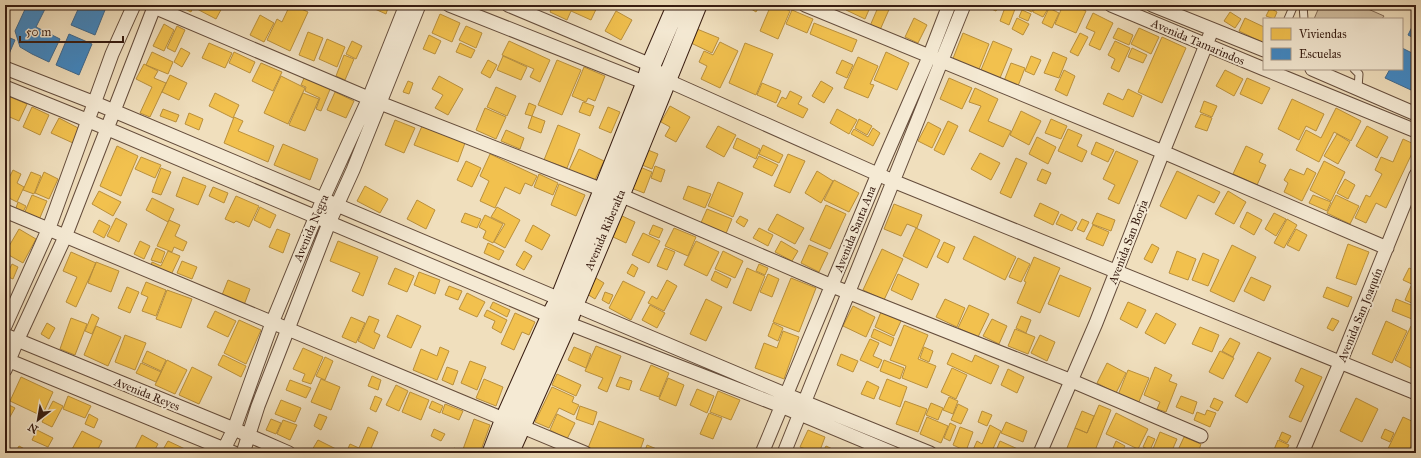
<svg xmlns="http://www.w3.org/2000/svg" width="1421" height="458" viewBox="0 0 1421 458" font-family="'IM FELL Great Primer',serif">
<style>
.green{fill:#d1bea0;stroke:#846d58}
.homes{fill:#f2c14e;stroke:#ba903c}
.schools{fill:#3f88c5;stroke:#3d688f}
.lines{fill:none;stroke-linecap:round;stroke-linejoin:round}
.lane-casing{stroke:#654d3c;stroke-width:9}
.street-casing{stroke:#654d3c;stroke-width:15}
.secondary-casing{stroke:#371c11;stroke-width:21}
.lane{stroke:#f5ead4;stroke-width:7}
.street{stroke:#f5ead4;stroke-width:13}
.secondary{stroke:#f5ead4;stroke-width:19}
.labels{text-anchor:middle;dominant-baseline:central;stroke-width:4;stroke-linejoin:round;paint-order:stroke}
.street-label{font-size:12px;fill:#371c11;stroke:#f5ead4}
</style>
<rect width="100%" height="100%" fill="#f0dfbd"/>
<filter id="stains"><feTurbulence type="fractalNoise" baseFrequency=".005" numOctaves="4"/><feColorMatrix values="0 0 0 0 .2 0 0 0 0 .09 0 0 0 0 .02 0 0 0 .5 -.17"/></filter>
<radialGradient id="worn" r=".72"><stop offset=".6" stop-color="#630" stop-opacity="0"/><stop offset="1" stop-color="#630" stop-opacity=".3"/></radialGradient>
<path class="green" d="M1320 5H1359L1384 16 1382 19H1314Z"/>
<path class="homes" d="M177 5H194L191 12Z
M199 5H221L223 6 216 19 197 9Z
M290 5H293L308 12 290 51 267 40 277 19 282 22Z
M366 5H389L386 14Z
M553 5H598L591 20 571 11 567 20 550 12Z
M745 5H760L756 12Z
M771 5H776L790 11 778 39 760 31Z
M849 5H871L865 19 846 10Z
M879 5H891L880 30 870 26Z
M983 5H999L996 11Z
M1006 5 1015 9 1009 25 1000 21Z
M1015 5H1035L1032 12Z
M1037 5H1052L1051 8 1049 7 1043 17 1033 12Z
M1063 5H1073L1086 11 1076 33 1055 24Z
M1049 8 1059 13 1052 28 1042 23Z
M1270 8 1277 12 1274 19 1266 16Z
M792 10 813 19 807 33 786 24Z
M1022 10 1031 14 1028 21 1019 17Z
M616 11 632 20 621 40 605 31Z
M1230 12 1241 19 1235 28 1224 21Z
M1093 13 1113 23 1100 50 1089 45 1095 32 1086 28Z
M440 14 460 23 452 42 432 33Z
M260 15 274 23 264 42 250 35Z
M914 18 927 25 918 43 905 37Z
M1017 18 1029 24 1023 35 1012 29Z
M1245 18 1264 27V43L1239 31Z
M814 23 857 40 852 52 810 34Z
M164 24 174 30 164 51 153 46Z
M177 26 185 30 175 52 167 48Z
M466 26 482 33 476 48 459 40Z
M1118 28 1133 35 1129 45 1113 38Z
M1139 28 1159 37 1151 54 1131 44Z
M697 29 719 38 712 53 691 43Z
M308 32 323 38 314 61 299 55Z
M963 33 989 44 978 72 952 61Z
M1080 33 1088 37 1078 56 1070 52Z
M429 35 441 41 435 54 423 49Z
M1162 37 1186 48 1162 103 1138 92Z
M327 39 345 47 337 67 319 59Z
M352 41 362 46 356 59 346 54Z
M509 41 550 60 540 82 530 77 534 69 502 55Z
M993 41 1012 49 1000 78 981 70Z
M1115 41 1130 48 1119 72 1111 68 1115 59 1108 55Z
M720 42 738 51 720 88 701 79 707 66 699 62 704 51 713 55Z
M209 43 232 53 225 68 202 58Z
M460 43 475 50 471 58 456 52Z
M745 43 773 54 756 95 729 83Z
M181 48 190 53 182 67 174 62Z
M1132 48 1147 55 1143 63 1128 57Z
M152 52 173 62 168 74 146 65Z
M234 52 255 62 250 73 229 63Z
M886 52 909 63 897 90 874 80Z
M1053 52 1067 58 1059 78 1044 73Z
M344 55 354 59 345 80 336 76Z
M503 56 527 67 521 80 497 70Z
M1031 56 1041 60 1034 75 1025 71Z
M858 57 878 66 870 84 874 85 868 98 844 88Z
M488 60 497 65 490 78 481 73Z
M557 60 581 70 562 115 538 105Z
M842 60 853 65 847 78 836 73Z
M261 63 282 72 273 91 252 81Z
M1011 63 1025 68 1018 86 1004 81Z
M144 64 158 71 154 78 166 83 150 117 140 113 152 87 136 79Z
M584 67 605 76 595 101 588 98 586 102 572 96Z
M1064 70 1075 76 1067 96 1055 90Z
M1225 70 1243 79 1234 96 1216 86Z
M170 75 187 83 179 100 162 92Z
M281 76 305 88 288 124 264 113Z
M305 76 331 87 321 111 316 109 320 98 305 91 306 87 301 85Z
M439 76 463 89 448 115 435 108 443 95 432 89Z
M949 78 972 88 962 109 940 99Z
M1247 78 1270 88 1262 104 1240 94Z
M408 81 413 83 409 94 403 92Z
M821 81 833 88 824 103 812 96Z
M762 83 781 91 776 103 757 95Z
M496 87 516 96 507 116 487 107Z
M975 88 998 99 988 121 1011 131 1003 147 969 131 981 106 969 102Z
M1128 89 1142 96 1133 117 1103 104 1108 93 1123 100Z
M790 91 802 97 798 104 808 109 803 118 777 106 782 97 786 99Z
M335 92 354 101 346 118 327 110Z
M215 93 239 105 233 118 209 106Z
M303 93 319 99 305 131 289 125Z
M8 96 27 104 19 121 5 115V104Z
M1292 99 1324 114 1316 131 1306 126 1299 140 1278 129Z
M1204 101 1217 106 1212 117 1200 112Z
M583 102 594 106 590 116 579 112Z
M529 103 536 106 532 116 525 114Z
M670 106 690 117 676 142 665 136 670 127 661 122Z
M32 107 49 115 40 135 23 127Z
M608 107 620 112 611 133 599 128Z
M485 108 506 117 496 139 476 130Z
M1336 108 1361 121 1351 141 1334 132 1319 162 1296 150 1306 130 1321 138Z
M163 109 179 115 176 122 160 116Z
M837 109 857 120 849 134 830 123Z
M1021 111 1041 121 1029 145 1010 135Z
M189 113 203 119 199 130 185 124Z
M1201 114 1212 118 1207 131 1195 127Z
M532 116 545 121 541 133 528 128Z
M234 117 243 121 238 131 274 146 268 162 224 143Z
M59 118 80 129 73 143 51 133Z
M859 119 872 126 867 135 855 128Z
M1051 119 1067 126 1061 139 1045 133Z
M395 120 415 128 404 153 385 145Z
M948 121 958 126 944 155 934 150Z
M928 122 941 129 932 148 918 141Z
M558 125 580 134 567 168 544 160Z
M422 126 465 143 458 162 414 145Z
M718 126 736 135 724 157 706 147Z
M1367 126 1388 137 1377 158 1356 146Z
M873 128 880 133 873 146 851 134 854 129 868 137Z
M1068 129 1082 135 1077 146 1087 151 1082 162 1058 151Z
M506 130 524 138 520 149 501 141Z
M1337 134 1350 142 1338 164 1324 156Z
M1037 137 1056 147 1048 164 1029 154Z
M737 138 760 149 756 159 733 148Z
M1403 139 1416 145 1386 208 1376 203 1366 223 1355 218 1366 195 1370 197 1382 174 1375 170 1381 157 1393 162Z
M1096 142 1114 150 1108 162 1091 154Z
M283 144 318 159 310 180 274 165Z
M763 145 783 155 779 163 759 154Z
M117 146 138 156 121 196 100 186Z
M1246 146 1263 154 1259 162 1266 165 1257 185 1233 174Z
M579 149 604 161 594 182 569 170Z
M648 150 658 154 652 169 642 165Z
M1116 151 1138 161 1119 204 1108 199 1115 185 1103 179Z
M980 153 1000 163 991 180 971 169Z
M490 154 537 176 532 186 525 183 520 194 505 187 495 208 480 201 489 181 480 176Z
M788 154 805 161 790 193 774 186Z
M759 156 778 165 772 176 753 167Z
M141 157 161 165 155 178 135 169Z
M1016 158 1027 163 1011 198 1000 193Z
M466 161 481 168 472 187 457 180Z
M1324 161 1345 172 1331 201 1310 190Z
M655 166 665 170 661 182 651 178Z
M640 167 652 172 644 193 631 188Z
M161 168 171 172 161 195 152 192Z
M1307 168 1316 173 1302 201 1284 192 1288 183 1284 180 1290 169 1304 175Z
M1042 169 1051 173 1046 184 1037 180Z
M13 170 21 174 17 183 24 187 17 202 5 196V186Z
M817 171 833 181 821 203 805 193Z
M1177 171 1220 192 1214 203 1198 195 1186 219 1160 206Z
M31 172 41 176 34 194 23 190Z
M44 172 58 179 49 199 35 193Z
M539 174 558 183 553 195 534 187Z
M183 177 206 186 198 205 176 196Z
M1345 179 1355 185 1348 199 1337 193Z
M834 180 859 193 849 212 824 200Z
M718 182 743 193 733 217 708 206Z
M559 184 585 195 576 216 551 205Z
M365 186 388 199 380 213 357 201Z
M688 186 711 194 705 208 683 199Z
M213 187 228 193 224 203 209 196Z
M99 191 121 202 113 216 92 204Z
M1228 191 1246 202 1234 224 1215 214Z
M32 195 47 201 39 220 24 214Z
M1313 195 1331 202 1327 211 1309 203Z
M1336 195 1359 206 1350 224 1327 213Z
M236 196 259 206 249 227 236 221 234 223 225 219Z
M152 198 174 209 168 222 146 210Z
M417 200 435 210 426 229 407 219Z
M18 202 26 206 22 214 15 211Z
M1040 203 1059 212 1053 225 1034 216Z
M894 204 922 215 917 228 907 224 901 236 884 229Z
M826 205 846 214 830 249 810 240Z
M260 207 276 215 270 228 254 220Z
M497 207 520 220 505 248 494 242 505 224 491 217Z
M707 209 732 219 725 236 700 225Z
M1247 212 1262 220 1254 235 1240 227Z
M465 213 481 219 477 228 461 222Z
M1097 213 1115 220 1111 231 1092 224Z
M1274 213 1286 219 1276 236 1265 229Z
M777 214 804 228 795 244 768 230Z
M1061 214 1077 222 1072 231 1056 224Z
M485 215 503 224 493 243 483 238 486 231 479 227Z
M620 215 635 222 626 243 611 236Z
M740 216 748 220 744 227 736 222Z
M116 218 127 224 119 242 107 236Z
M1082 219 1089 222 1084 232 1077 229Z
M1287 219 1297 225 1284 248 1274 243Z
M99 220 110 226 104 238 93 232Z
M169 220 180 225 175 236 187 242 183 251 174 247 172 252 157 246Z
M533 225 550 235 542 250 525 241Z
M653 225 663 229 659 238 649 234Z
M1093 225 1109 232 1103 246 1086 239Z
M674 228 696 237 688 256 665 246Z
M759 228 773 235 768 246 753 238Z
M916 228 940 240 927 268 903 256Z
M19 229 36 239 23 263 5 253Z
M277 229 290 234 283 253 269 247Z
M1296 229 1307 235 1299 251 1287 245Z
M643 233 660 241 649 263 632 255Z
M974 236 1016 257 1005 280 963 259Z
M140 241 150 246 144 259 134 254Z
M338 241 378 257 363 296 352 291 360 273 330 261Z
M696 241 719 252 707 276 684 265Z
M781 241 798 251 792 261 775 252Z
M944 242 955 247 948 263 937 257Z
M488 243 504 251 499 260 484 253Z
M1152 244 1159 248 1152 263 1144 259Z
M1348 244 1369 252 1356 285 1336 278Z
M809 245 828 253 819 272 801 263Z
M1232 245 1256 257 1234 302 1210 291Z
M156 248 165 252 161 263 151 260Z
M665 248 675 252 667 270 657 266Z
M882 249 903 259 884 300 863 290Z
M168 251 180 256 171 275 151 266 152 262 161 266Z
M524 251 532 256 524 270 516 265Z
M723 251 743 261 735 278 715 269Z
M1177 251 1196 259 1188 280 1169 273Z
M71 252 96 263 76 307 66 302 77 277 63 271Z
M1203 253 1219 260 1208 286 1192 280Z
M1034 257 1060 268 1040 313 1017 303 1026 282 1024 281Z
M1018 258 1030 264 1021 282 1009 277Z
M182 261 197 267 192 279 177 273Z
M96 262 119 271 111 292 88 283Z
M12 264 18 267 13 279 6 276Z
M632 264 638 268 634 277 627 273Z
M759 264 768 268 765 275 756 271Z
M395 268 414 276 407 292 388 284Z
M747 268 765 276 751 311 733 303Z
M1409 268 1416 271V286L1403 280Z
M715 271 731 279 727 288 711 280Z
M419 272 440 280 435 294 414 285Z
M768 274 779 279 772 297 760 292Z
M898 274 919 284 912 300 891 290Z
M1060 275 1091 288 1079 317 1048 304Z
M1251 277 1271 286 1264 301 1244 291Z
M596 278 604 283 595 299 587 294Z
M791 278 816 288 799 332 773 322Z
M228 280 250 289 244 305 222 295Z
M667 280 677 286 664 311 648 303 652 296 657 299Z
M623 281 645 292 631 320 609 308Z
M146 282 166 290 156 316 142 311 148 297 141 294Z
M449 286 462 291 458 300 445 295Z
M1411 286 1416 287V305L1405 300Z
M127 287 139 292 130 313 118 308Z
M1327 287 1352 297 1348 307 1323 297Z
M167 290 192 299 181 328 156 319Z
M605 292 613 295 609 304 602 300Z
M467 293 485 302 477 317 459 309Z
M706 299 722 307 706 341 690 334Z
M945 299 965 308 957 327 936 317Z
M1396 299 1416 307 1412 319 1392 311Z
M493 302 510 310 507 317 490 308Z
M1128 302 1146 310 1137 328 1120 319Z
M650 305 665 313 657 328 642 320Z
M969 305 989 314 978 337 958 328Z
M853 306 875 317 866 337 843 326Z
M487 310 507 320 501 333 492 328 495 321 484 316Z
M215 311 236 321 228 337 207 327Z
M881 312 901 321 894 336 875 327Z
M515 313 535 322 529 335 522 332 514 350 501 344Z
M1156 313 1176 324 1165 344 1145 333Z
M92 314 99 318 92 334 85 331Z
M397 315 421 326 411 348 387 337Z
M369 316 379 320 374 332 380 335 374 349 358 341Z
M1021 316 1031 320 1026 333 1016 328Z
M351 317 365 323 356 343 342 337Z
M71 318 87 324 75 355 60 349Z
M1332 318 1339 321 1333 331 1327 328Z
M992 319 1007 326 999 344 983 336Z
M239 320 261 330 246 364 224 353Z
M1386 321 1407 331 1392 363 1372 354Z
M47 323 55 328 49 339 41 334Z
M773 323 783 328 778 341 768 336Z
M904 325 928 335 918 359 936 366 927 388 902 378 906 366 890 360Z
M96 326 121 337 108 366 84 355Z
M1411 326 1416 328V335L1413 340 1416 342V357L1411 368 1395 360Z
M1200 327 1219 335 1212 352 1192 344Z
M874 329 894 338 891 346 871 337Z
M1015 329 1035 337 1028 354 1008 346Z
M783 331 799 337 784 379 755 368 764 343 777 348Z
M125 335 146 343 135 370 115 362Z
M1040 335 1055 342 1047 361 1031 353Z
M1230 338 1240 343 1233 357 1222 351Z
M870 339 879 343 873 356 882 360 878 368 860 360Z
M596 346 621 356 607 392 598 388 603 378 585 371Z
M440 347 449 351 437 380 413 370 421 349 437 356Z
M574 347 591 354 586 368 568 360Z
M924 347 933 351 929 362 920 358Z
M303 348 323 357 311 384 302 381 305 374 293 369Z
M147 351 166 360 161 371 142 362Z
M1220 351 1234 358 1223 379 1209 372Z
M1258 352 1271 358 1247 403 1235 396Z
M952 353 972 362 975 355 999 366 991 384 947 364Z
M841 354 858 361 853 372 837 365Z
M223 355 246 366 241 377 218 365Z
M325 357 333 361 325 380 316 376Z
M167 360 187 370 175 394 155 385Z
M884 360 904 368 900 379 880 371Z
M470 361 486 367 477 390 461 383Z
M141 363 161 372 156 382 136 373Z
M1107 363 1126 373 1116 393 1097 383Z
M651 365 669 373 659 397 640 390Z
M192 367 212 377 199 404 179 395Z
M447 367 458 371 453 385 442 380Z
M1155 367 1172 375 1169 381 1177 384 1166 412 1157 409 1160 402 1144 395Z
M952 368 967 375 956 399 941 392Z
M1301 368 1322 377 1301 422 1289 417 1304 386 1295 381Z
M1008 369 1024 377 1017 393 1001 385Z
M1128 370 1149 378 1138 404 1118 395Z
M557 374 581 385 576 396 552 385Z
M372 376 381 380 378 390 368 386Z
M21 377 53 392 42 416 10 401Z
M620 377 632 381 629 390 616 386Z
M668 378 684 385 676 406 659 399Z
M321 379 340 387 331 410 311 402Z
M484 379 503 387 496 406 476 398Z
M887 379 907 387 900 407 879 399Z
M290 380 311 388 306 398 286 390Z
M867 381 879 387 874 399 861 394Z
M396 385 408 391 399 411 386 405Z
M552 387 574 397 572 402 579 405 574 415 559 408 549 428 535 422Z
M697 389 714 396 707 413 690 405Z
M718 391 740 400 731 420 710 412Z
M410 392 429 400 421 420 402 412Z
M68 396 91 406 85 418 63 409Z
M375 396 382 399 376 412 370 409Z
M1181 396 1197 402 1193 414 1176 407Z
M949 397 958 401 953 414 943 410Z
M1214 398 1223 402 1218 411 1210 407Z
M1356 398 1378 409 1362 442 1340 431Z
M281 400 301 408 295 422 275 414Z
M53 401 63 406 52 427 42 422Z
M432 401 443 406 440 413 429 408Z
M905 401 927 409 918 432 896 424Z
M5 403 15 408 7 422 5 421Z
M931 403 943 408 938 420 926 415Z
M445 404 463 411 459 420 442 413Z
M958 404 968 409 961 424 951 420Z
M1099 405 1111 410 1094 453H1065L1075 428 1087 433Z
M580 406 597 412 593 425 576 419Z
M1207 410 1216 413 1210 427 1194 420 1197 412 1205 415Z
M982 411 992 415 987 426 978 422Z
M1082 411 1094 416 1087 433 1075 428Z
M709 413 722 418 713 439 700 434Z
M1116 413 1148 429 1138 449 1106 434Z
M89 414 98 419 94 428 85 424Z
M319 414 327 417 321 430 314 426Z
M557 414 575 423 567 439 550 430Z
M927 417 948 426 941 443 920 434Z
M1403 417 1416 423 1413 428 1416 429V435L1408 453H1386Z
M271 419 281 423 276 434 266 430Z
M474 419 490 425 480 453H452L454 448 462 452Z
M283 420 297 425 290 440 277 434Z
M599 421 644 439 639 453H600L588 448Z
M1006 422 1027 431 1023 442 1001 433Z
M950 423 956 426 950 441 944 438Z
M990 425 1001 431 991 453 972 452 977 441 982 444Z
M368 427 378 432 369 453H346L350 444 359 448Z
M960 427 973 432 966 451 953 445Z
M434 429 445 434 441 441 431 436Z
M1385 429 1394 433 1390 442 1381 438Z
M37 430 53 438 48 447 32 440Z
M808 430 825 437 819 453H816L800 447Z
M82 431 102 441 96 453H75L71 451Z
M1160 432 1177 439 1171 453H1162L1153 449Z
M1282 432 1291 436 1287 443 1279 439Z
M142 435 158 444 153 453H138L134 451Z
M1148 436 1155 439 1150 450 1143 447Z
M1184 437 1201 444 1198 453H1185L1178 450Z
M318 440 338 450 337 453H317L312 450Z
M1278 440 1289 445 1285 453H1276L1273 452Z
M168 441 185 449 183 453H161Z
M1000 441 1020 450 1019 453H995Z
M1116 441 1125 446 1121 453H1111Z
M647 445 664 452V453H644Z
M19 446 32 453H15Z
M826 446 841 453H822Z"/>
<path class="schools" d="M27 5H38L45 9 36 27 60 39 49 62 32 54 20 47 15 31Z
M80 5H107L95 35 71 25Z
M1416 19V39L1408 35Z
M69 34 92 44 79 75 56 65Z
M5 36 15 40 9 54 5 52Z
M1402 48 1416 55V78L1411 90 1385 78 1390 69H1402Z"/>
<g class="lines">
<g class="lane-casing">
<path id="lane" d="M1303 5 1304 19
M1288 19 1294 5
M1354 69 1359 74 1358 88"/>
</g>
<g class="street-casing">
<path id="street" d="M449 5 646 83 654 82
M508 5 651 65 666 80 893 181 1416 393
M805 5 1163 152 1387 248
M1111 5 1264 69
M1152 5 1264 50
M154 7 380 103 603 190 620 195 832 286 1072 381 1201 436
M5 68 95 103 804 402 930 453
M1264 69 1416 131
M1312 69 1416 114
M5 87 89 121 567 323 781 406 893 453
M5 211 585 453
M5 326 49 228 112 54 134 5
M5 335 234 429 289 453
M5 359 234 453
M5 370 17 341 65 237 155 5
M222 453 234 429 272 323 323 199 369 98 406 5
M243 453 258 406 288 329 329 223 353 170 419 5
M762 453 878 174 929 57 949 5
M784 453 964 5
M1040 453 1096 323 1163 152 1212 30
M1302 453 1340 363 1416 175"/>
</g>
<g class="secondary-casing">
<path id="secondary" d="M492 453 505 419 551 316 560 299 646 83 651 65 677 5
M509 453 567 323 574 304 620 195 697 5"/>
</g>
<use href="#lane" class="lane"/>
<use href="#street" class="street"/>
<use href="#secondary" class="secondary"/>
</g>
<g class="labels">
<g class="street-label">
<text transform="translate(1198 42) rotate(23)">Avenida Tamarindos</text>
<text transform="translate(311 228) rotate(-67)">Avenida Negra</text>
<text transform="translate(855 229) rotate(-68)">Avenida Santa Ana</text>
<text transform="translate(605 230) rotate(-67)">Avenida Riberalta</text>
<text transform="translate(1128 242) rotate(-69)">Avenida San Borja</text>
<text transform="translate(1360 315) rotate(-68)">Avenida San Joaquín</text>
<text transform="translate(147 394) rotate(22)">Avenida Reyes</text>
</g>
</g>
<rect width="1421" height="458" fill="none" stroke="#f0dfbd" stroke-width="20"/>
<rect x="6" y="6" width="1409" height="446" fill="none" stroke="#371c11" stroke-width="2"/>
<rect x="10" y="10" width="1401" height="438" fill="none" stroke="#371c11"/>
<rect x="1263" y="18" width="140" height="52" fill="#f5ead4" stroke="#a99886"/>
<rect x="1271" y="28" width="20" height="12" fill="#f2c14e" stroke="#a99886"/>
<text x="1299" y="38" font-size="12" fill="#371c11">Viviendas</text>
<rect x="1271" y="48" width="20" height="12" fill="#3f88c5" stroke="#a99886"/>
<text x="1299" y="58" font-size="12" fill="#371c11">Escuelas</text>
<g transform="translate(38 420) rotate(211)" stroke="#f5ead4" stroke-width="3" paint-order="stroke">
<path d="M0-3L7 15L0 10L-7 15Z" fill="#371c11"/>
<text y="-6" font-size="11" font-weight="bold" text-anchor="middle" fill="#371c11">N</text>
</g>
<path d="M20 36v6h103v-6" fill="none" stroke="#371c11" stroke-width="2"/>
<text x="26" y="36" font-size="12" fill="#371c11" stroke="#f5ead4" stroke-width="3" paint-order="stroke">50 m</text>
<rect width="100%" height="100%" filter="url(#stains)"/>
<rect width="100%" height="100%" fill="url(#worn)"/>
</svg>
